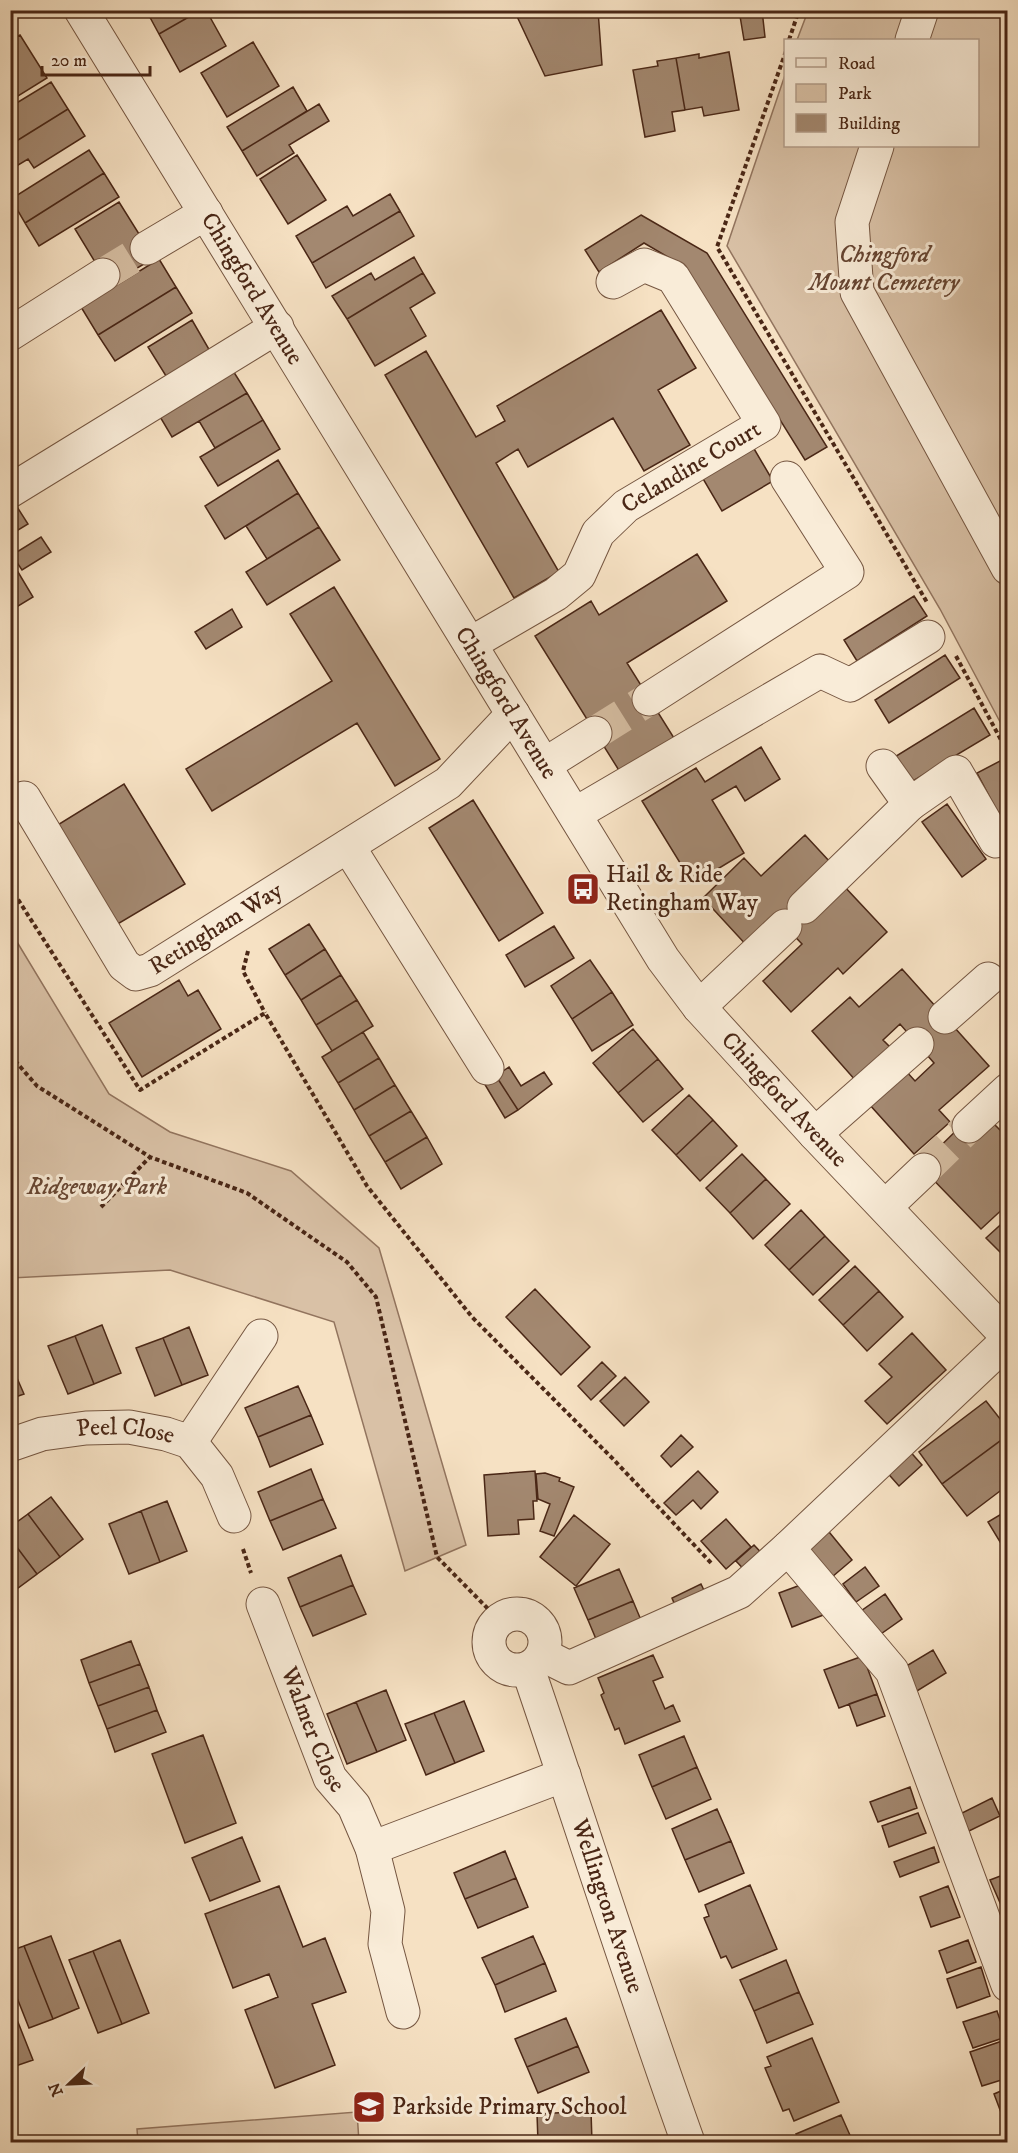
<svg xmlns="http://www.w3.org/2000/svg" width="1018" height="2153" viewBox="0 0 1018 2153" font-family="'IM FELL DW Pica',serif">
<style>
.green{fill:#d9c1a6;stroke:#92745e;stroke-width:1.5}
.building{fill:#a38870;stroke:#4a2716;stroke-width:1.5}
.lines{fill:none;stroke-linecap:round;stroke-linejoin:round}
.minor-tunnel{stroke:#d4bca0;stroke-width:33;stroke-dasharray:33 16;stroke-linecap:butt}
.minor-casing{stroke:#755641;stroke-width:35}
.path{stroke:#4a2716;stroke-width:4;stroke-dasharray:4.5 3;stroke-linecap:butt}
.minor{stroke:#f9ecd8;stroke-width:33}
.labels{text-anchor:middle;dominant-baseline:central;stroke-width:6;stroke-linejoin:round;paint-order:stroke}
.park-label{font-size:24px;font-style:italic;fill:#674633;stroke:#f9ecd8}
.street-label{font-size:24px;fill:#4a2716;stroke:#f9ecd8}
.poi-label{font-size:24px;fill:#4a2716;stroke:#f9ecd8;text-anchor:start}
</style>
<rect width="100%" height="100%" fill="#f6e1c3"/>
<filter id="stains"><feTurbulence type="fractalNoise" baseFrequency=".00333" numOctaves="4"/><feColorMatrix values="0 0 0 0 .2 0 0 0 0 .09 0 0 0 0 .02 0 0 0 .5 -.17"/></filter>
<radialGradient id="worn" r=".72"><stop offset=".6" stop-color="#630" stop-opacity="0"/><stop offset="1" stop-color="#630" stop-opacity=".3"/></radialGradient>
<path class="green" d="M808 11H1007V735L940 609 727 246 785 75 786 146H978V40H797Z
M11 932 109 1094 170 1132 291 1171 379 1248 466 1545 405 1571 334 1322 170 1270 11 1278Z
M357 2112 359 2142H138L137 2129Z"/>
<path class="building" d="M146 10H201L159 34Z
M201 10H206L226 46 180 72 159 34Z
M514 10H598L602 65 545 76Z
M739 10H762L765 37 744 40Z
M20 35 47 78 10 101V40Z
M253 42 279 86 227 117 201 73Z
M729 52 739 110 704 116 702 107 685 110 676 58 699 54V58Z
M676 58 685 110 672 112 675 131 645 137 633 70 658 66 657 61Z
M51 82 68 109 10 145V107Z
M293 87 307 111 242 151 227 127Z
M319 104 329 121 289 145 294 153 257 176 242 151Z
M68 109 85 136 34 168 28 159 10 170V145Z
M89 150 104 173 25 223 11 199Z
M297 155 326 200 288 224 260 179Z
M104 173 119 197 39 246 25 223Z
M390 194 400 211 312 263 296 236 347 206 353 216Z
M119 202 154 258 109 285 75 229Z
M400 211 414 236 326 288 312 263Z
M641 215 707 253 827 447 805 460 685 267 644 243 599 272 585 250Z
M414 257 423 273 347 319 332 296 371 273 375 280Z
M159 259 176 287 98 335 81 307Z
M423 273 435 293 410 308 426 336 375 366 347 319Z
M176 287 192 313 115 361 98 335Z
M661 310 696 368 658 390 690 445 644 471 613 418 528 467 518 449 496 463 559 572 514 598 385 375 426 351 476 437 505 421 497 406Z
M192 320 214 358 171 384 148 347Z
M230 366 247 393 172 437 156 410Z
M247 393 263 420 215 448 199 421Z
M263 420 280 449 218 486 200 457Z
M753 447 773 481 722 511 702 477Z
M278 460 298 493 225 539 205 506Z
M298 493 319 527 267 559 246 526Z
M12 499 28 524 10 535V500Z
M319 527 340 560 267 605 246 572Z
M41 537 51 552 22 570 12 555Z
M697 554 727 601 627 663 674 738 620 772 535 636 591 601 599 615Z
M18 572 33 597 10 611V576Z
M334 587 440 759 395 786 357 723 212 811 186 769 332 681 290 614Z
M914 596 927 616 857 661 844 640Z
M232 609 242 627 206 649 195 632Z
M945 655 960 678 889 723 875 700Z
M974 708 990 735 908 784 893 758Z
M761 747 780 779 745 801 736 786 712 800 744 853 693 884 642 801 696 768 705 782Z
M1002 760 1008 771V832L977 773Z
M124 784 185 884 116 925 56 826Z
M473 800 543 913 499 941 429 828Z
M947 804 986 859 962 877 922 822Z
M805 835 830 862 843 885 887 932 843 974 838 968 791 1012 763 981 802 944 779 920 749 948 703 898 744 858 761 876Z
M309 924 325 949 285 975 269 949Z
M554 926 574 958 525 987 506 955Z
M325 949 341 975 301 1000 285 975Z
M590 960 612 992 572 1019 551 986Z
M902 969 989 1066 939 1110 950 1122 914 1154 869 1104 906 1071 915 1081 934 1063 900 1024 883 1040 892 1049 856 1081 812 1031 850 997 859 1007Z
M341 975 357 1000 316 1025 301 1000Z
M179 980 188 996 198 990 221 1029 142 1077 109 1023Z
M612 992 633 1025 592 1051 572 1019Z
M357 1000 373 1026 332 1051 316 1025Z
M633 1029 658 1059 618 1093 593 1063Z
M363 1032 379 1058 338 1083 322 1057Z
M379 1058 395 1085 354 1110 338 1083Z
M658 1059 683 1089 643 1122 618 1093Z
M509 1067 521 1086 544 1072 552 1084 518 1110 496 1076Z
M496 1076 518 1110 505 1118 484 1083Z
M395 1085 411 1111 369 1136 354 1110Z
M689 1095 713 1120 676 1155 652 1130Z
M411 1111 427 1137 385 1162 369 1136Z
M713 1120 737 1146 700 1181 676 1155Z
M965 1122 994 1124 1008 1138V1204L981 1229 920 1166Z
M427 1137 442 1164 401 1189 385 1162Z
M742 1154 766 1179 730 1213 706 1188Z
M766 1179 790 1204 753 1239 730 1213Z
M801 1210 825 1236 789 1270 765 1245Z
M1008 1218V1260L986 1238Z
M825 1236 849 1261 813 1295 789 1270Z
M855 1266 879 1291 843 1325 819 1300Z
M535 1289 590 1347 561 1375 506 1317Z
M879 1291 903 1317 867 1351 843 1325Z
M102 1325 121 1373 94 1384 75 1336Z
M189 1327 208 1375 182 1385 163 1338Z
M912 1333 946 1370 887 1424 865 1401 892 1377 879 1364Z
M75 1336 94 1384 68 1394 48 1346Z
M163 1338 182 1385 155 1396 136 1348Z
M10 1362 24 1394 10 1399Z
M602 1362 616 1376 591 1400 578 1386Z
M625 1377 649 1402 624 1426 600 1401Z
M298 1386 311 1415 258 1437 245 1408Z
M986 1401 1008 1429V1435L942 1484 919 1452Z
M311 1415 323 1444 270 1467 258 1437Z
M681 1435 693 1447 671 1467 661 1456Z
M1008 1435V1485L967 1516 942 1484Z
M907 1448 922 1465 899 1486 884 1469Z
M311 1469 323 1499 270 1521 258 1492Z
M535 1471 537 1501H533L534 1519 518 1520 519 1534 488 1536 484 1475Z
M698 1471 718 1492 701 1509 693 1500 676 1515 664 1503Z
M545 1473 560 1478 559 1481 574 1487 554 1536 540 1531 550 1504 538 1499 536 1474Z
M51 1497 83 1539 60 1557 28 1514Z
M323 1499 336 1528 283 1550 270 1521Z
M167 1501 187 1551 160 1562 141 1511Z
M1008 1510V1555L988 1522Z
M141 1511 160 1562 129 1574 109 1524Z
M28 1514 60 1557 37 1574 10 1538V1527Z
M574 1515 610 1544 576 1586 540 1557Z
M726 1519 751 1547 726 1569 701 1541Z
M825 1527 852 1560 832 1577 805 1544Z
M10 1538 37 1574 14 1591 10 1587Z
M754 1545 769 1561 751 1577 736 1561Z
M341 1555 353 1585 300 1607 288 1578Z
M865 1567 879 1586 856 1602 843 1584Z
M619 1569 633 1601 588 1620 574 1588Z
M814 1580 826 1614 792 1627 779 1593Z
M701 1584 709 1601 679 1615 672 1598Z
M353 1585 366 1614 313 1636 300 1607Z
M885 1594 902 1619 878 1636 861 1611Z
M633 1601 646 1632 601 1651 588 1620Z
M131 1641 140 1664 89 1683 81 1660Z
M933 1650 946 1673 917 1691 903 1668Z
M653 1655 663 1677 653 1681 665 1709 673 1705 680 1721 625 1744 619 1728 615 1730 601 1695 604 1693 598 1678Z
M863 1656 877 1694 839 1708 824 1670Z
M140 1664 149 1687 98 1706 89 1683Z
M149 1687 157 1710 107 1729 98 1706Z
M386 1690 406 1740 377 1752 356 1702Z
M877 1694 885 1716 857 1726 849 1704Z
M464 1701 484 1751 455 1763 434 1713Z
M356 1702 377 1752 347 1764 327 1714Z
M157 1710 166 1732 115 1752 107 1729Z
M434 1713 455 1763 426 1775 405 1724Z
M203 1735 236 1823 185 1843 152 1754Z
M684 1736 697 1767 652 1787 639 1755Z
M697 1767 711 1799 666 1819 652 1787Z
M910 1787 917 1808 878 1822 870 1802Z
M992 1798 1000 1816 969 1831 960 1814Z
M717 1809 731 1841 685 1860 672 1829Z
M918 1813 926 1833 889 1847 882 1826Z
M242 1837 260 1881 210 1901 192 1858Z
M731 1841 744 1873 699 1892 685 1860Z
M934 1847 939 1862 900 1877 894 1862Z
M505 1851 516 1878 465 1899 454 1873Z
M1008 1873V1902L1001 1905 990 1880Z
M516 1878 528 1907 478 1928 465 1899Z
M750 1885 777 1949 732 1968 726 1956 721 1958 704 1918 709 1916 705 1905Z
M279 1886 303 1947 325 1938 346 1992 312 2004 335 2065 275 2088 245 2010 278 1997 269 1974 233 1988 205 1914Z
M948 1886 960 1917 931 1927 920 1897Z
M51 1936 79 2008 53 2019 24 1946Z
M533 1936 545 1963 495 1985 482 1958Z
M120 1940 149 2013 122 2024 93 1951Z
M968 1940 976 1962 947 1973 939 1951Z
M24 1946 53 2019 29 2028 10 1980V1951Z
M93 1951 122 2024 98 2033 69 1960Z
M786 1960 799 1992 754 2011 740 1980Z
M545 1963 556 1991 505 2012 495 1985Z
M981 1967 990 1996 957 2008 947 1979Z
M799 1992 813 2024 767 2043 754 2011Z
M10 2002 33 2060 10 2068Z
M997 2011 1006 2037 973 2048 963 2022Z
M566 2018 578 2046 527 2067 515 2039Z
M812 2038 839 2102 794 2121 789 2109 783 2111 765 2068 771 2066 767 2057Z
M1005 2040 1008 2048V2078L982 2086 970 2052Z
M578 2046 589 2072 538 2093 527 2067Z
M1008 2088V2122L1005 2123 994 2094Z
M591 2111 592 2142H538L537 2114Z
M841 2115 853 2142H800L796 2134Z"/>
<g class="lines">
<path class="minor-tunnel" d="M103 275 147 248
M595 733 649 699
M924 1170 969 1126"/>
<g class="minor-casing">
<g id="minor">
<path id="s1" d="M81 10 663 959 699 1007 815 1134 1008 1337"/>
<path d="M912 40 922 10"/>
<path d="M877 146 852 222 857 292 1008 568"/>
<path d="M147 248 206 213"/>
<path d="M10 334 103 275"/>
<path d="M10 491 277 327"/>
<path id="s2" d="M470 644 556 594 579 575 598 533 626 506 764 424 673 277 644 265 613 282"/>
<path d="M649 699 847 572 787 478"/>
<path d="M544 765 595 733"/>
<path d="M883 766 910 804 956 772 996 841"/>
<path id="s3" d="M24 798 124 965 136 974 150 970 448 783 513 714"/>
<path d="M575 814 820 671 850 685 928 637"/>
<path d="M348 846 487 1068"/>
<path d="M804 907 910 804"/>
<path d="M699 1007 785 926"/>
<path d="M945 1017 988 979"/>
<path d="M969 1126 1008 1090"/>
<path d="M815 1134 917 1044"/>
<path d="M885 1207 924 1170"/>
<path d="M190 1442 261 1336"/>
<path id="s4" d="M10 1445 42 1434 86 1428 129 1427 166 1434 190 1442 217 1476 234 1516"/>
<path d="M788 1548 892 1671 1008 1985"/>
<path id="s5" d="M263 1604 330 1778 354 1806 372 1848 388 1911 385 1944 403 2012"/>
<circle cx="517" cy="1642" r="28"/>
<path d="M543 1655 569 1668 739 1592 788 1548 1008 1340"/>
<path id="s6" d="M528 1669C582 1827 632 1986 688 2142"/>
<path d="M372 1848 564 1775"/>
</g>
</g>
<path class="path" d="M789 40 799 10
M786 51 717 247 928 604
M956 656 1008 753
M10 887 140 1090 265 1013 367 1186 472 1317 614 1460 713 1565
M248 951 243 971 265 1013
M10 1055 37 1086 150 1157 247 1193 347 1262 376 1297 437 1557 499 1620
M101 1207 150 1157
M243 1549 251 1573"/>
<use href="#minor" class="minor"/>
</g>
<defs>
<g id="bus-square" transform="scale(1.725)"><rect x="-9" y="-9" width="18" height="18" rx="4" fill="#8f2418" stroke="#f9ecd8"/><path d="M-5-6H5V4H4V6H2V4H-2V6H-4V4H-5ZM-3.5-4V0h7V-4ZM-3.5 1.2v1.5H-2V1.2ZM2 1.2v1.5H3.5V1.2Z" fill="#fff"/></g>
<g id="school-square" transform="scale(1.725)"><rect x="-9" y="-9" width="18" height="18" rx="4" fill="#8f2418" stroke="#f9ecd8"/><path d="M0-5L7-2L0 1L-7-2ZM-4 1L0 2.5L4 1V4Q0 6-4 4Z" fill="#fff"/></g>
</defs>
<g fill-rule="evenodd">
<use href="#bus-square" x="583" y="889"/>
<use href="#school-square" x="369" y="2107"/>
</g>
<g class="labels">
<g class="park-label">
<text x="884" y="255">Chingford<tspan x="884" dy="28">Mount Cemetery</tspan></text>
<text x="97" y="1187">Ridgeway Park</text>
</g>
<g class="street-label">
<text stroke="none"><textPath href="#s1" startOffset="327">Chingford Avenue</textPath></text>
<text stroke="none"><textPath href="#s2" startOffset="290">Celandine Court</textPath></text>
<text stroke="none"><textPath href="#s1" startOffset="813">Chingford Avenue</textPath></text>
<text stroke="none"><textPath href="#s3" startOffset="302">Retingham Way</textPath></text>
<text stroke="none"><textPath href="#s1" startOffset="1299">Chingford Avenue</textPath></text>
<text stroke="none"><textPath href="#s4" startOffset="118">Peel Close</textPath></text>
<text stroke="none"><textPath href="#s5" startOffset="135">Walmer Close</textPath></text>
<text stroke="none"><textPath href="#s6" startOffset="250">Wellington Avenue</textPath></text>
</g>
<g class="poi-label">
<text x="606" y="875">Hail &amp; Ride<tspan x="606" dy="28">Retingham Way</tspan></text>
<text x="392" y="2107">Parkside Primary School</text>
</g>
</g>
<rect width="1018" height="2153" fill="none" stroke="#f6e1c3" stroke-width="36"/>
<rect x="12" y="12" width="994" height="2129" fill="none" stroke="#4a2716" stroke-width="3"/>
<rect x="18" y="18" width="982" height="2117" fill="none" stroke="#4a2716" stroke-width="1.5"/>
<rect x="784" y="39" width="195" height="108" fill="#f9ecd8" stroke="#b39d8a" stroke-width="1.5"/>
<rect x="796" y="58" width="30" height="9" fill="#f9ecd8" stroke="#b39d8a" stroke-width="1.5"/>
<text x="838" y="69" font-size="18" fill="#4a2716">Road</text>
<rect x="796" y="84" width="30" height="18" fill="#d9c1a6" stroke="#b39d8a" stroke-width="1.5"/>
<text x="838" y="99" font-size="18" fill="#4a2716">Park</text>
<rect x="796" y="114" width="30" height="18" fill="#a38870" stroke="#b39d8a" stroke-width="1.5"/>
<text x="838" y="129" font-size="18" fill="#4a2716">Building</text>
<g transform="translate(69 2084) rotate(247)" stroke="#f9ecd8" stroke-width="4.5" paint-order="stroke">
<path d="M0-4.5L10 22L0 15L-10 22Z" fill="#4a2716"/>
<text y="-9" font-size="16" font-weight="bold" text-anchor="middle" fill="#4a2716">N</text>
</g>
<path d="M42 66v9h108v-9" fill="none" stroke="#4a2716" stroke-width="3"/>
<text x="51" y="66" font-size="18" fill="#4a2716" stroke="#f9ecd8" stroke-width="4.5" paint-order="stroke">20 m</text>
<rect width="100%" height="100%" filter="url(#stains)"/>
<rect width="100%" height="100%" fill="url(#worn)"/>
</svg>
